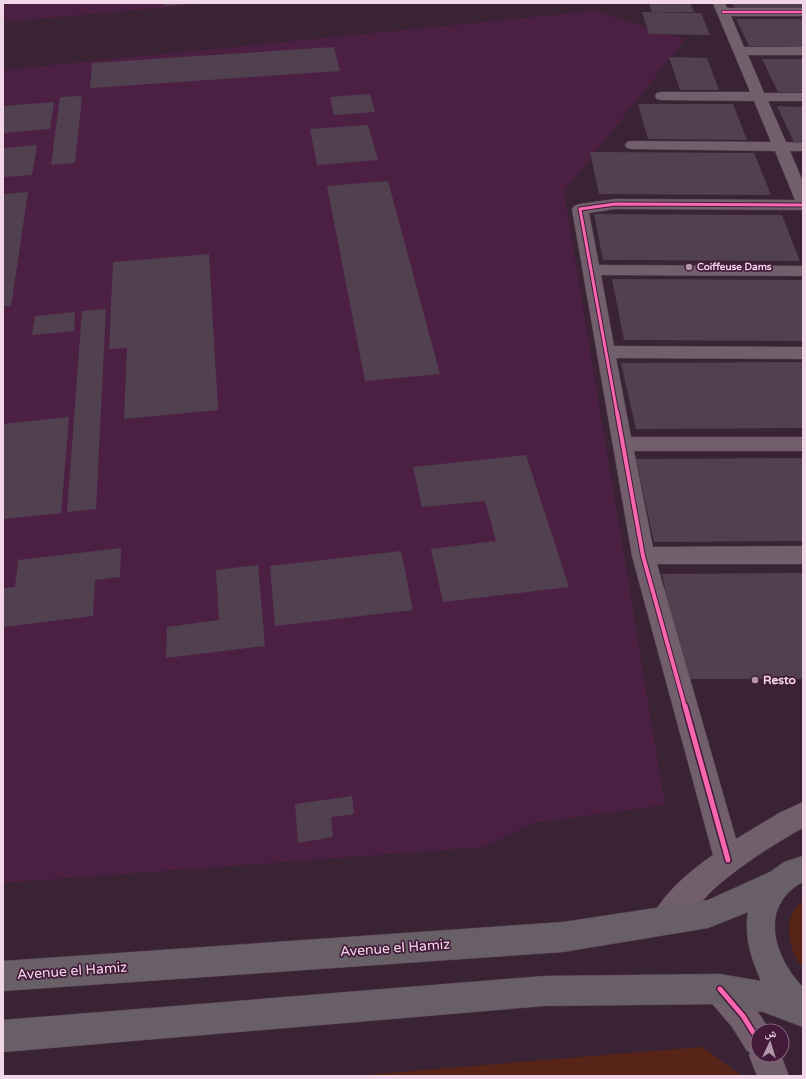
<svg xmlns="http://www.w3.org/2000/svg" width="806" height="1079" viewBox="0 0 806 1079" font-family="'Varela Round','Noto Naskh Arabic',sans-serif">
<style>
.built{fill:#4c2042}
.green{fill:#572417}
.building{fill:#514150}
.lines{fill:none;stroke-linecap:round;stroke-linejoin:round}
.minor-casing{stroke:#564150;stroke-width:1}
.trunk-casing{stroke:#564150;stroke-width:1}
.minor{fill:#715f6c;fill-rule:evenodd}
.trunk{fill:#686066;fill-rule:evenodd}
.cycleway-far3-casing{stroke:#431a39;stroke-width:4}
.cycleway-far2-casing{stroke:#431a39;stroke-width:5}
.cycleway-far1-casing{stroke:#431a39;stroke-width:6}
.cycleway-casing{stroke:#431a39;stroke-width:8}
.cycleway-far3{stroke:#f766af;stroke-width:2.5}
.cycleway-far2{stroke:#f766af;stroke-width:3}
.cycleway-far1{stroke:#f766af;stroke-width:4}
.cycleway{stroke:#f766af;stroke-width:5}
.poi-dot{fill:#b298aa;stroke:#431a39;stroke-width:1.5}
.labels{text-anchor:middle;dominant-baseline:central;stroke-width:3.5;stroke-linejoin:round;paint-order:stroke}
.far-poi-label{font-size:10px;font-weight:bold;fill:#f2d7e9;stroke:#431a39;text-anchor:start}
.poi-label{font-size:12px;font-weight:bold;fill:#f2d7e9;stroke:#431a39;text-anchor:start}
.near-street-label{font-size:14px;fill:#f2d7e9;stroke:#431a39}
</style>
<rect width="100%" height="100%" fill="#3a2334"/>
<path class="built" d="M3 3H214L3 22Z
M594 11 685 39 564 192 665 805 533 823 484 847 3 883V70Z"/>
<path class="green" d="M803 901V968C788 950 781 917 803 901Z
M702 1047 742 1076H352Z"/>
<path class="building" d="M164 3H185V4L165 6Z
M649 3H690L694 12H652Z
M732 3H803V9L735 8Z
M642 12 701 13 710 35 649 34Z
M736 19H803V47L749 46Z
M334 47 340 71 90 88 92 63Z
M669 57 707 58 719 90H680Z
M762 59H803V92H778Z
M370 94 375 112 334 115 330 97Z
M82 96 75 163 51 165 60 97Z
M54 102 50 129 3 133V106Z
M638 104H733L747 140 648 139Z
M777 106 803 107V142H794Z
M368 125 378 160 317 165 310 129Z
M37 145 32 175 3 177V148Z
M590 152 754 153 771 195 599 194Z
M388 181 440 374 365 381 327 186Z
M28 192 11 306H3V194Z
M594 214 782 215 800 261 603 260Z
M209 254 218 410 124 419 127 348 109 349 113 262Z
M612 279 803 280V341L624 340Z
M106 309 96 509 67 512 82 311Z
M75 312 74 331 32 335 35 316Z
M803 362V428L636 429 621 363Z
M69 417 61 513 3 519V424Z
M526 455 569 587 443 602 431 549 496 541 485 501 422 507 413 467Z
M803 458V541L654 542 636 459Z
M121 548 120 577 95 580 93 616 3 627V588L15 587 18 560Z
M401 551 413 610 275 626 270 566Z
M258 565 265 646 166 658 167 627 219 620 216 570Z
M803 573V679H684L662 574Z
M352 796 354 814 331 817 333 837 298 843 295 804Z"/>
<g class="lines">
<g class="minor-casing">
<path id="minor" d="M713 3H725L727 8H803V16H731L744 47H803V55H748L764 93H803V101H768L786 142 803 143V151H790L803 182V210L615 209 589 213 599 265 803 266V276L601 275 614 346 803 347V359L616 358 631 437H803V451H634L653 547 803 546V564H657L736 839 779 813 803 802V828C772 845 743 864 716 887 700 901 685 926 665 934L655 930 651 920C661 895 691 870 713 855L632 556 572 209 574 206 580 204 615 199 795 200 775 151 632 149 627 148 625 145 627 142 632 141 771 142 754 101 662 100 657 99 655 96 657 93 662 92H750Z
M720 974C742 983 756 1009 769 1029L770 1031H758V1055H781L789 1076H757L749 1055 750 1052 747 1051 732 1027 709 1000 705 989 709 978Z"/>
</g>
<g class="trunk-casing">
<path id="trunk" d="M803 856V882C797 885 792 889 788 893 761 921 780 964 803 987V1027L763 1012 720 1004 544 1006 3 1052V1020L544 976 720 974 761 981C751 958 744 937 748 912L708 928 563 952 3 991V961L563 922 708 900 770 872 784 862Z"/>
</g>
<use href="#minor" class="minor"/>
<use href="#trunk" class="trunk"/>
<g class="cycleway-far3-casing">
<path id="cycleway-far3" d="M723 12H803"/>
</g>
<g class="cycleway-far2-casing">
<path id="cycleway-far2" d="M617 413 580 209 615 204 803 205"/>
</g>
<g class="cycleway-far1-casing">
<path id="cycleway-far1" d="M617 412 643 556 685 707"/>
</g>
<g class="cycleway-casing">
<path id="cycleway" d="M685 706 728 860
M720 989 743 1016 758 1040"/>
</g>
<use href="#cycleway-far3" class="cycleway-far3"/>
<use href="#cycleway-far2" class="cycleway-far2"/>
<use href="#cycleway-far1" class="cycleway-far1"/>
<use href="#cycleway" class="cycleway"/>
</g>
<g class="poi-dot">
<circle cx="689" cy="267" r="4"/>
<circle cx="755" cy="680" r="4"/>
</g>
<g class="labels">
<g class="far-poi-label">
<text x="697" y="267">Coiffeuse Dams</text>
</g>
<g class="poi-label">
<text x="763" y="680">Resto</text>
</g>
<g class="near-street-label">
<text transform="translate(395 948) rotate(-4)">Avenue el Hamiz</text>
<text transform="translate(72 971) rotate(-4)">Avenue el Hamiz</text>
</g>
</g>
<rect width="806" height="1079" fill="none" stroke="#f2d7e9" stroke-width="8"/>
<g transform="translate(770 1043) rotate(4)"><circle r="19" fill="#431a39" stroke="#89667f"/>
<path d="M0-3L7 15L0 10L-7 15Z" fill="#b298aa"/>
<text y="-6" font-size="11" font-weight="bold" text-anchor="middle" fill="#f2d7e9">ش</text>
</g>
</svg>
